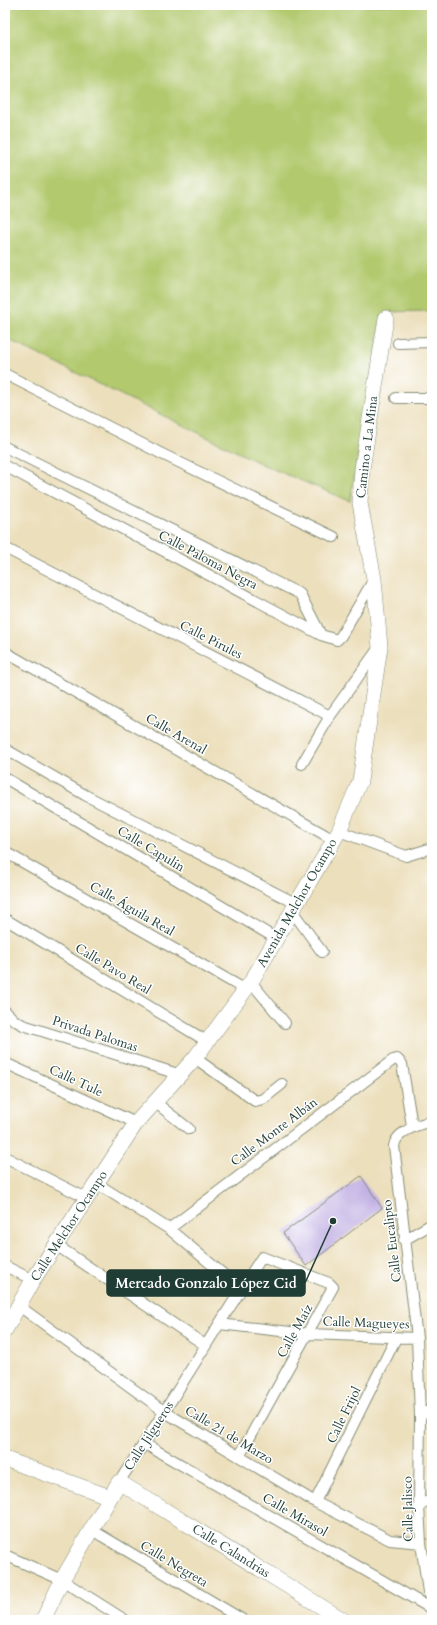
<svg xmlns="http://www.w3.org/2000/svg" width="437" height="1625" viewBox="0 0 437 1625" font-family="Cardo,serif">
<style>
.green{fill:#b2c96e;stroke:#688351}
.building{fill:#c3b2e4}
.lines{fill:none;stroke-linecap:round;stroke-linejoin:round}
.street-casing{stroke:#868e78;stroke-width:12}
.secondary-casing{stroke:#868e78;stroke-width:16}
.street{stroke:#fff;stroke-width:10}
.secondary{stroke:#fff;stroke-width:15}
.labels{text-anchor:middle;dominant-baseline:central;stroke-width:3;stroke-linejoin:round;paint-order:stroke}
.street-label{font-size:13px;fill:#1f3d34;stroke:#fff}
.leader{fill:none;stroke:#1f3d34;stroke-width:1.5}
.callout-dot{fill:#1f3d34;stroke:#fff;stroke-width:1.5}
.callout{fill:#1f3d34;stroke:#1f3d34;stroke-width:1.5}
.callout-label{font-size:14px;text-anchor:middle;font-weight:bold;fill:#fff}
</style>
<rect width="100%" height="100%" fill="#fff"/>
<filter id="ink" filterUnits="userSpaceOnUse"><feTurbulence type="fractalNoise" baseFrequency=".025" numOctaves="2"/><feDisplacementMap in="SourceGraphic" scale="8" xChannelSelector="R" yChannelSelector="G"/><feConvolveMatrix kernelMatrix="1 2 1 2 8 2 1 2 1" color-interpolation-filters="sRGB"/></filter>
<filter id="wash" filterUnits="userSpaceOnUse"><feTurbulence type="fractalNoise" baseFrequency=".012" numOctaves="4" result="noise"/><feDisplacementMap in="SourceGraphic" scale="16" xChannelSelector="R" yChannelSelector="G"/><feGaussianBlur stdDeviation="0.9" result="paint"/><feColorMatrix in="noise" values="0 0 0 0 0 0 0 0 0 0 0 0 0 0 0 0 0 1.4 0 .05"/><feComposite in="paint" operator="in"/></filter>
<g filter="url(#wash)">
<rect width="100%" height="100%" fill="#ecdfbc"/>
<path class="green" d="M5 5H432V311L383 312 350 501 266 466 5 338Z"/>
<g id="blocks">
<path class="building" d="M361 1176 382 1208 306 1266 283 1233Z"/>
</g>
</g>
<g filter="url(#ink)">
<use href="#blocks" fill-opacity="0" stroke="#868e78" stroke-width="1"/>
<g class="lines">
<g class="street-casing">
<path id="street" d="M398 343 432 342
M5 374 164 455 334 537
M396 398H432
M5 447 300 594 321 635
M5 466 321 635 337 640 341 636 374 579
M5 548 330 716
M5 652 334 840
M5 749 85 795 297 904
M302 764 330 716 378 649
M5 778 277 939
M339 831 406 856 432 848
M5 852 246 990
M293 912 322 952
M5 919 208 1042
M251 982 285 1023
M5 1011 14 1020 23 1025 181 1075
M195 1058 255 1101 263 1099 282 1084
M5 1063 136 1123
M156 1103 189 1129
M432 1121C420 1124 396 1131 394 1146L417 1338 420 1416 419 1506 421 1543 428 1592 432 1599
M5 1157 86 1198
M96 1183 169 1229 241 1289
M169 1229 393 1060 397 1059 402 1064 412 1126
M404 1240 432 1224
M56 1245 205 1345
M5 1266 33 1280
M19 1306 165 1412 315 1502 390 1540 421 1543
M219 1324 308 1334 417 1338
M420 1416 432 1409
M145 1444 432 1609
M119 1482C168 1408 213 1332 262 1257L329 1283 333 1287 240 1455
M315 1502 396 1338
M419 1506 432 1499
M92 1530 243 1620
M5 1555 62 1580 125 1620"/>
</g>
<g class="secondary-casing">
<path id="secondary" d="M5 1330 33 1280 136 1123 195 1058 251 982 339 831 360 781 380 647 374 579 360 503 362 469 386 318
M5 1459 110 1497
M43 1620 62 1580 119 1482 343 1620"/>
</g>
<use href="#street" class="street"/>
<use href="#secondary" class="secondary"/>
</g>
</g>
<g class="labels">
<g class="street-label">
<text transform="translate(367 447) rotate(-83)">Camino a La Mina</text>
<text transform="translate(208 560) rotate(28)">Calle Paloma Negra</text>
<text transform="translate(211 640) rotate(27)">Calle Pirules</text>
<text transform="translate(176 734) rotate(30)">Calle Arenal</text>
<text transform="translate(151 849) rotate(31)">Calle Capulín</text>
<text transform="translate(297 903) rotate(-60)">Avenida Melchor Ocampo</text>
<text transform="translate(132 909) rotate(30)">Calle Águila Real</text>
<text transform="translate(113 969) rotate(31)">Calle Pavo Real</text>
<text transform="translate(95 1034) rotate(18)">Privada Palomas</text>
<text transform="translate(76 1081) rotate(25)">Calle Tule</text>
<text transform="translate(274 1132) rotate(-37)">Calle Monte Albán</text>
<text transform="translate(69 1226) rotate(-57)">Calle Melchor Ocampo</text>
<text transform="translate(392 1241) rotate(-97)">Calle Eucalipto</text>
<text transform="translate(366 1323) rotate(2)">Calle Magueyes</text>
<text transform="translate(295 1331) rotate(-61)">Calle Maíz</text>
<text transform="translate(344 1415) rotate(-64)">Calle Frijol</text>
<text transform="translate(229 1435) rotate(31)">Calle 21 de Marzo</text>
<text transform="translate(149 1436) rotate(-57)">Calle Jilgueros</text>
<text transform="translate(408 1509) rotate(-91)">Calle Jalisco</text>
<text transform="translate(295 1515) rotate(30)">Calle Mirasol</text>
<text transform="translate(231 1551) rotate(32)">Calle Calandrias</text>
<text transform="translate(174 1564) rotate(31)">Calle Negreta</text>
</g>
</g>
<path class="leader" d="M333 1221L305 1283"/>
<circle class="callout-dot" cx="333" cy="1221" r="4"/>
<rect class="callout" x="107" y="1270" width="198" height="26" rx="4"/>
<g class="callout-label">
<text x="206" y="1288">Mercado Gonzalo López Cid</text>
</g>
<rect width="437" height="1625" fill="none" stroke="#fff" stroke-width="20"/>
</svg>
